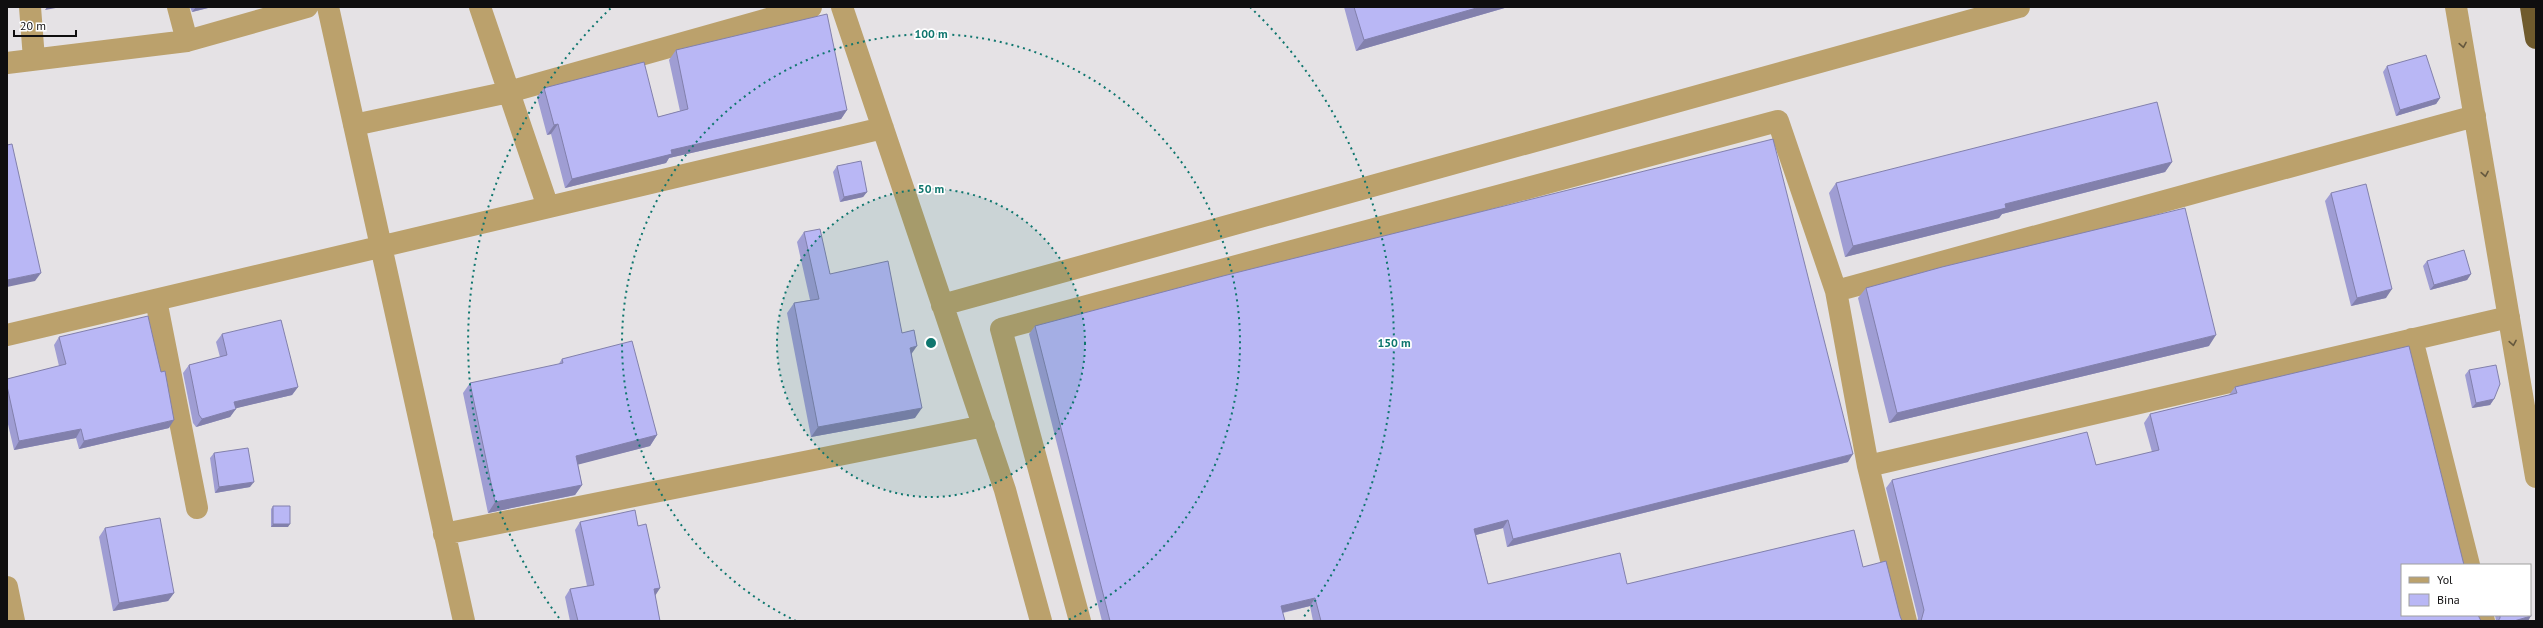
<svg xmlns="http://www.w3.org/2000/svg" width="2543" height="628" viewBox="0 0 2543 628" font-family="'PT Sans',sans-serif">
<style>
.lines{fill:none;stroke-linecap:round;stroke-linejoin:round}
.minor{stroke:#bba16c;stroke-width:22}
.highway{stroke:#6f5a2d;stroke-width:22}
.wall{fill:#9f9dd3}
.shaded-wall{fill:#8280ac}
.building{fill:#b9b7f5;stroke:#8280ac}
.oneway{stroke:#65583e}
.ring{fill:none;stroke:#0f766e;stroke-width:2;stroke-dasharray:2 4}
.centre{fill:#0f766e;stroke:#fff;stroke-width:2}
.ring-label{font-size:12px;text-anchor:middle;font-weight:bold;fill:#0f766e;stroke:#fff;stroke-width:3.5;stroke-linejoin:round;paint-order:stroke}
</style>
<rect width="100%" height="100%" fill="#e5e2e5"/>
<g class="lines">
<path class="minor" d="M30 7 34 59
M178 7 187 41
M328 7 464 621
M480 7 548 207
M842 7 1005 490 1041 621
M2456 7 2536 477
M7 63 187 41 307 7
M354 125 509 92 811 7
M1836 291 2475 116
M156 300 197 508
M942 305 2019 7
M7 335 883 128
M2412 339 2469 565
M1868 466 2509 317
M444 534 984 426
M7 587 14 621
M2482 615 2484 621
M1080 621 1001 329 1778 121 1836 291 1868 466 1906 621"/>
<path class="highway" d="M2531 7 2536 38"/>
</g>
<path class="wall" d="M190 7H212L192 12Z
M1344 7H1508L1356 51Z
M676 50 847 110 841 119 669 158 666 163 565 188 551 134 547 135 537 97 544 88 658 117 680 111 669 60Z
M2387 66 2440 98 2436 104 2396 116 2383 72Z
M2172 162 2165 172 2002 214 1999 218 1845 257 1829 193 1836 183Z
M837 166 867 192 863 197 840 202 833 172Z
M2331 193 2386 298 2351 306 2325 201Z
M804 232 830 274 902 333 912 354 915 418 811 437 787 313 794 303 810 300 797 242Z
M2427 261 2471 274 2467 280 2430 290 2423 266Z
M1866 288 2209 346 1889 423 1858 298Z
M1035 326 1848 462 1507 547 1503 528 1476 535 1488 584H1627L1863 567 1900 616 1902 621H1313L1310 606 1283 613 1285 621H1102L1029 334Z
M222 334 298 387 292 395 236 408 230 417 196 427 193 423 183 373 189 365 220 357 216 342Z
M59 337 169 428 79 449 76 438 14 450 7 420V379L59 366 54 345Z
M562 359 657 435 650 446 578 464 582 485 575 495 488 513 463 393 470 383 558 365Z
M2469 370 2494 399 2490 405 2472 408 2465 375Z
M2235 387 2402 565 2481 621H1917L1918 618 1886 488 1892 480 2096 465 2152 452 2144 423 2150 414 2229 395Z
M214 453 250 487 215 493 210 458Z
M273 506 288 527H271V509Z
M580 522 638 526 660 588 655 595 660 621H570L565 597 570 589 587 586 575 530Z
M105 528 174 593 168 601 113 611 99 537Z
M2495 615H2530L2528 621H2496Z"/>
<path class="shaded-wall" d="M47 7H61L45 10Z
M196 7H212L192 12Z
M1480 7H1508L1356 51 1364 40Z
M2440 98 2436 104 2396 116 2400 110Z
M847 110 841 119 669 158 666 163 565 188 572 179 671 150Z
M558 124 551 134 547 135 554 125Z
M2172 162 2165 172 2002 214 1999 218 1845 257 1853 246 2005 204Z
M867 192 863 197 840 202 844 197Z
M41 273 35 281 7 287V280Z
M2471 274 2467 280 2430 290 2434 285Z
M2392 289 2386 298 2351 306 2357 298Z
M2216 335 2209 346 1889 423 1897 413Z
M917 346 910 356V348Z
M298 387 292 395 229 410 234 402Z
M2494 399 2490 405 2472 408 2476 403Z
M922 408 915 418 811 437 818 427Z
M236 409 230 417 196 427 202 419Z
M174 420 169 428 79 449 84 441Z
M81 429 76 438 14 450 19 441Z
M657 435 650 446 569 467 576 456Z
M1853 454 1848 462 1507 547 1513 539Z
M254 482 250 487 215 493 219 487Z
M582 485 575 495 488 513 495 502Z
M1508 520 1503 528 1468 537 1474 529Z
M273 524H290L288 527H271Z
M660 588 655 596 654 589Z
M174 593 168 601 113 611 119 603Z
M1315 598 1310 606 1276 614 1281 606Z
M2531 616 2528 621H2514Z"/>
<path class="building" d="M1354 7H1480L1364 40Z
M827 14 847 110 671 150 672 154 572 179 558 124 554 125 544 88 644 62 658 117 688 109 676 50Z
M2426 55 2440 98 2400 110 2387 66Z
M2157 102 2172 162 2005 204 2006 208 1853 246 1836 183Z
M1773 139 1853 454 1513 539 1508 520 1474 529 1488 584 1620 553 1627 584 1854 530 1863 567 1886 561 1900 616 1902 621H1321L1315 598 1281 606 1285 621H1110L1035 326 1223 276Z
M12 144 41 273 7 280V145Z
M861 161 867 192 844 197 837 166Z
M2366 184 2392 289 2357 298 2331 193Z
M2185 208 2216 335 1897 413 1866 288 1942 267Z
M820 229 830 274 888 261 902 333 914 330 917 346 910 348 922 408 818 427 794 303 819 299 804 232Z
M2464 250 2471 274 2434 285 2427 261Z
M148 316 161 372 165 371 174 420 84 441 81 429 19 441 7 386V379L66 364 59 337Z
M281 320 298 387 234 402 236 409 202 419 199 415 189 365 227 355 222 334Z
M632 341 657 435 576 456 582 485 495 502 470 383 563 363 562 359Z
M2409 346 2464 565H2402V615H2478L2481 621H1921L1924 610 1892 480 2087 432 2096 465 2159 450 2150 414 2237 393 2235 387Z
M2496 365 2500 384 2494 399 2476 403 2469 370Z
M248 448 254 482 219 487 214 453Z
M273 506H290V524H273Z
M635 510 638 526 646 524 660 588 654 589 660 621H578L570 589 594 585 580 522Z
M160 518 174 593 119 603 105 528Z
M2530 611 2531 616 2514 621H2498L2500 618V615H2530Z"/>
<defs><path id="oneway-chevron" d="M-2-3.5L2.5 0L-2 3.5" fill="none" stroke-width="1.6" stroke-linecap="round" stroke-linejoin="round"/></defs>
<g class="oneway">
<use href="#oneway-chevron" transform="translate(2463 45) rotate(80)"/>
<use href="#oneway-chevron" transform="translate(2485 174) rotate(80)"/>
<use href="#oneway-chevron" transform="translate(2513 343) rotate(80)"/>
</g>
<circle cx="931" cy="343" r="154" fill="#0f766e" fill-opacity=".12"/>
<g class="ring">
<circle cx="931" cy="343" r="154"/>
<path d="M796 621A309 309 0 1 1 1066 621"/>
<path d="M559 618A463 463 0 0 1 612 7M1250 7A463 463 0 0 1 1303 618"/>
</g>
<circle cx="931" cy="343" r="6" class="centre"/>
<g class="ring-label">
<text x="931" y="38">100 m</text>
<text x="931" y="193">50 m</text>
<text x="1394" y="347">150 m</text>
</g>
<rect width="2543" height="628" fill="none" stroke="#0f0e0f" stroke-width="16"/>
<rect x="2401" y="564" width="130" height="52" fill="#ffffff" stroke="#9f9f9f"/>
<rect x="2409" y="577" width="20" height="6" fill="#bba16c" stroke="#9f9f9f"/>
<text x="2437" y="584" font-size="12" fill="#0f0e0f">Yol</text>
<rect x="2409" y="594" width="20" height="12" fill="#b9b7f5" stroke="#9f9f9f"/>
<text x="2437" y="604" font-size="12" fill="#0f0e0f">Bina</text>
<path d="M14 30v6h62v-6" fill="none" stroke="#0f0e0f" stroke-width="2"/>
<text x="20" y="30" font-size="12" fill="#0f0e0f" stroke="#ffffff" stroke-width="3" paint-order="stroke">20 m</text>
</svg>
